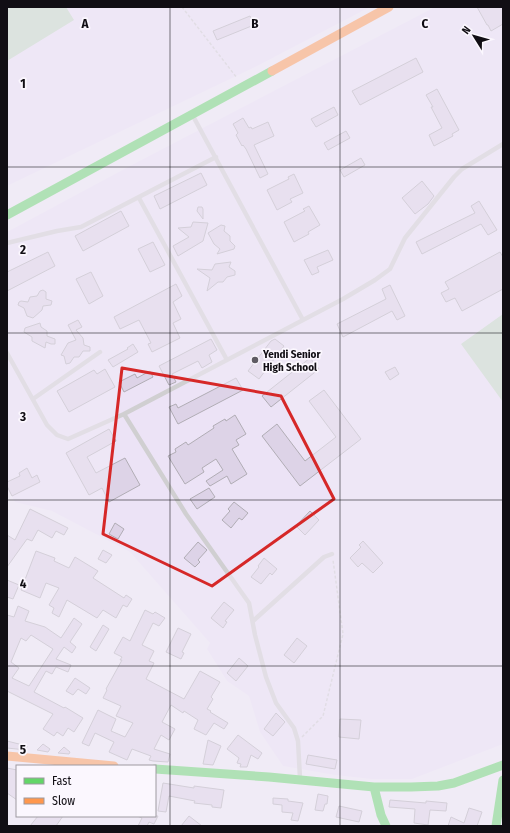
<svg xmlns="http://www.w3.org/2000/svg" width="510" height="833" viewBox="0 0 510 833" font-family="'Fira Sans Condensed',sans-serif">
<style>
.built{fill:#ece3f6}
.green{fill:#c3d9c3}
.building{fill:#ddd3e7;stroke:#b1adb5;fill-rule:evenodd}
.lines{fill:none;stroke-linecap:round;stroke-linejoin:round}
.path{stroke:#cfcdd1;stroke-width:1.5;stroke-dasharray:3 2;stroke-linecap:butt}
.lane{stroke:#d0cfd1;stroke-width:4.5}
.fast{stroke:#63d668;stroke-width:9}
.slow{stroke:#ff974d;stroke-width:9}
.marked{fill:none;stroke:#d62828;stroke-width:3;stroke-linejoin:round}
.grid{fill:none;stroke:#110e14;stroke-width:1;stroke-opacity:0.55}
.poi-dot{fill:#5f5b63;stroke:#fbf7fe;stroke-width:1.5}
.labels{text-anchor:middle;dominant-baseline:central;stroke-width:3.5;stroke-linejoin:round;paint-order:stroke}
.poi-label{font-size:11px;font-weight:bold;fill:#110e14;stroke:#fbf7fe;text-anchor:start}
.grid-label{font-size:13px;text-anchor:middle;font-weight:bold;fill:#110e14;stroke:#fbf7fe;stroke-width:3.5;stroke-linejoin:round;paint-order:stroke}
</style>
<rect width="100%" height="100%" fill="#f0ebf5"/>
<path class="built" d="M7 7H370L259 65 7 186Z
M435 7H503V744L412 779H371L335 775 283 766 260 732 249 696 227 681 207 649 210 643 130 552 52 511 15 502 7 488V232L128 167Z"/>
<path class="green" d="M7 7H66L74 20 7 61Z
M503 314V402L461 344Z"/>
<path class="building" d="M477 7H503V24L491 31 488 25H487Z
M250 16 254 25 217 40 213 31Z
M416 58 423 72 360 105 352 91Z
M437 89 459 130 452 134 453 136 434 146 429 135 442 128 431 107H433L426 95Z
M334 107 338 115 316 127 311 119Z
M243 118 249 128 251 127 252 129 268 122 274 136 254 145 268 174 260 178 246 149 243 145 242 146 236 135 238 133 233 124Z
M346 131 350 138 328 150 324 143Z
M361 158 365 165 344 177 340 170Z
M201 173 207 185 160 209 154 196Z
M294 174 303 193 290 199 292 202 277 210 267 190 289 179 288 177Z
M422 181 434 196 428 204 415 214 402 198Z
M479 201 497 230 488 235 481 224 422 254 416 242 475 213 471 206Z
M309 206 320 225 308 232 309 234 294 242 284 222 305 211 303 209Z
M198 207H202L203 209V219L197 211Z
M121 211 129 226 83 251 75 236Z
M193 222 208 223 203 241 178 256 173 246 189 237 178 228 191 227Z
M221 225 225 226 224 231 230 236V241L235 246 234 249 217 254 220 249 214 244 208 233Z
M153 242 165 265 150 272 138 249Z
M328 250 333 260 317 267 319 272 312 275 304 260Z
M48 252 55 266 7 291V272Z
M500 252 503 257V289L462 311 455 298 446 302 441 293 449 289 445 282Z
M231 262 229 267 235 271V275L227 277 223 282H218L207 291 210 278 197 269 212 270 215 264Z
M91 272 103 296 89 304 76 279Z
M176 284 182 296 173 302 181 319 173 323 180 338 152 352 148 344 151 343 139 320 120 329 114 317Z
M390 285 405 316 397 320 392 311 343 337 337 324 386 299 382 289Z
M43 290 46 292V299L52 301 51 305 43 306 42 310 33 318 27 316 24 308 18 305 19 302 21 301 28 302 30 297 37 296 40 291Z
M78 320 82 327 76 330 83 338 84 345 90 347V351H83L79 357H74L70 363 66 364 64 356 61 355 68 343 76 340 68 325Z
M40 323 41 327 47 331V336L55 339V344H51L46 342 45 348 32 341V337L24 332 25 328Z
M211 339 217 350 209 355 212 362 202 368 198 361 172 374 176 382 169 385 159 366Z
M275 339 284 346 259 379 248 371 271 341Z
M133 344 138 352 113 367 108 360 128 349 127 348Z
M310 358 319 369 271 407 262 396Z
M395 367 399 374 390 380 385 372Z
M105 369 115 387 69 412 57 391 94 370 97 374Z
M150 371 153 377 124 392 119 382 135 374 137 378Z
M236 378 243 390 178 424 169 407 176 404 178 408Z
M324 390 361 439 300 486 262 436 277 424 305 461 336 437 309 401Z
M235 415 246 434 236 440 239 445 232 449 247 474 231 484 227 476 210 486 206 481 223 470 216 459 202 468 204 472 185 484 168 456 176 452 175 449 186 442 188 445 214 428 213 426 225 419 226 421Z
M109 429 116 441 87 457 96 473 125 458 140 485 109 502 102 488 89 495 66 453Z
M27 468 32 478 37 475 40 482 12 496 7 486V482L20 476 19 473Z
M209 488 215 497 197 509 190 499Z
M234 502 248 513 242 520 239 518 231 528 222 520 230 511 228 509Z
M30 509 68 528 64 535 56 531 52 538 38 530 32 541 27 539 7 567V535L15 540Z
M310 511 319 520 305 535 296 526Z
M115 523 124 529 118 539 109 534Z
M363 541 383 563 373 573 362 563 358 567 350 558 361 547 359 545Z
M198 542 207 550 198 560 200 562 195 567 184 558Z
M103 550 112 555 106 563 98 559Z
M36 551 55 558 54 561 69 568 75 557 98 571 93 578 124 598 126 595 132 599 127 607 123 605 116 618 103 610 97 618 67 600 59 617 52 613 54 608 49 605 59 588 46 583 40 598 21 590Z
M264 558 277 569 272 575 270 573 261 584 251 577 259 567 258 566Z
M7 580 19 585 13 599 7 597Z
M224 602 234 610 225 621 227 622 223 628 211 618Z
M18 606 29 611 25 621 45 627 61 638 74 618 82 624 70 642 76 647 72 653 64 647 56 659 71 665 68 672 56 667 52 674 46 671 34 692 64 708 65 707 83 718 74 732 68 728 63 736 57 732 54 736 43 729 53 714 7 691V615L14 617ZM31 635 53 649 29 686 12 678 19 668 11 662 21 638 26 641Z
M145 610 153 614 155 612 165 618 159 626 153 623 142 645 154 651 149 661 154 663 146 679 184 699 200 671 220 682 211 697 213 699 207 709 211 711 210 712 228 723 224 729 214 723 206 735 194 729 198 720 184 711 183 713 171 705 162 722 175 729 169 740 161 735 154 749 170 754 168 762 153 761 149 760 151 756 132 749 127 760 109 752 114 742 95 733 89 746 82 743 98 710 116 719 111 731 125 737 133 723 116 716 121 706 103 698 107 690 106 689 122 660H120L122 657 114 653 123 637 130 641Z
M103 625 109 629 96 651 90 647Z
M178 628 191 634 182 652 184 653 181 659 166 652Z
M297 638 307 646 294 663 284 655Z
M239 658 248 666 236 681 227 673Z
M75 678 90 688 86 694 78 689 73 695 66 691Z
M276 713 285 722 273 736 264 729Z
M340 719 361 720 359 739 339 737Z
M238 735 262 753 258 759 251 755 247 767H240L241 764 237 763 239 758 227 749Z
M208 740 221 746 213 765 203 764Z
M7 741 27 746 26 750 7 748Z
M43 744 50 749 48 752 37 750Z
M64 747 70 752 69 754 58 753Z
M308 755 337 760 335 769 306 764Z
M7 768 17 770V800L7 793Z
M163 783 194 788V786L224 790 221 808 212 807V805L194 803 195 801 169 796 166 812 158 811Z
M318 794 328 796 327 804H325L323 811 315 810Z
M273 798 288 799V801L303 803 298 821 291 820 293 813 282 812V805L273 804Z
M390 800 426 803V801L447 803 446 811 430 810 428 825 414 823 415 809 389 807Z
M339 806 362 811 359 822 336 817Z
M469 808 482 812 477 826H448L451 817 464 823Z
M38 816H63L56 826H30Z
M137 816H158L154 824 149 822 147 826H138L142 818Z
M189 816 202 826H181Z"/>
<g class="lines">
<path class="path" d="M182 7 237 78
M302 737 323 716 343 634 333 560"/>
<path class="lane" d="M193 116 303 320
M139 198 227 360
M7 243 57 231 81 227 216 157
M7 353 47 425 57 435 68 439 124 414 343 299 375 280 390 269 405 238 454 177 462 169 503 144
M33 399 100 352
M124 414 186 514 249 603 255 635 266 677 276 703 294 728 298 741 300 778
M253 621 324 557 332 554"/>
<path class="fast" d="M7 215 272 71
M155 769 269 777 374 787H411L438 786 454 783 503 765
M374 787 381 815 386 826
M496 826 503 780"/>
<path class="slow" d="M272 71 389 7
M7 756 114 766"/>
</g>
<path d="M0 0H510V833H0ZM122 368 281 396 334 499 212 586 103 534Z" fill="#f0ebf5" fill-opacity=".55" fill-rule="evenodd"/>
<path class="marked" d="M122 368 281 396 334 499 212 586 103 534Z"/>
<path class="grid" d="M170 7V826M340 7V826M7 167H503M7 333H503M7 500H503M7 666H503"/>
<circle class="poi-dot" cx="255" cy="360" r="4"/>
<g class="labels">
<g class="poi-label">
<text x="263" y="354">Yendi Senior<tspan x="263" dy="13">High School</tspan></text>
</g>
</g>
<g class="grid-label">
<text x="85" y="28">A</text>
<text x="255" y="28">B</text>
<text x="425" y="28">C</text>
<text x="23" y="88">1</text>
<text x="23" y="254">2</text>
<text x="23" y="421">3</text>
<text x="23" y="588">4</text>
<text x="23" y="754">5</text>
</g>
<rect width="510" height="833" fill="none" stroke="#110e14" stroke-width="16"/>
<rect x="16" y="765" width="140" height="52" fill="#fbf7fe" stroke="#9d9aa0"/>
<rect x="24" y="778" width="20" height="6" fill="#63d668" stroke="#9d9aa0"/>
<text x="52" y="785" font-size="12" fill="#110e14">Fast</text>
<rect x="24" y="798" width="20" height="6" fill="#ff974d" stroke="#9d9aa0"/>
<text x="52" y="805" font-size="12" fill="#110e14">Slow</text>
<g transform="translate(474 36) rotate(307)" stroke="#fbf7fe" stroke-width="3" paint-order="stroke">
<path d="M0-3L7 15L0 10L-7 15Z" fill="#110e14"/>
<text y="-6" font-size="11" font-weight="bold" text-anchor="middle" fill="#110e14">N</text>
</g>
</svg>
